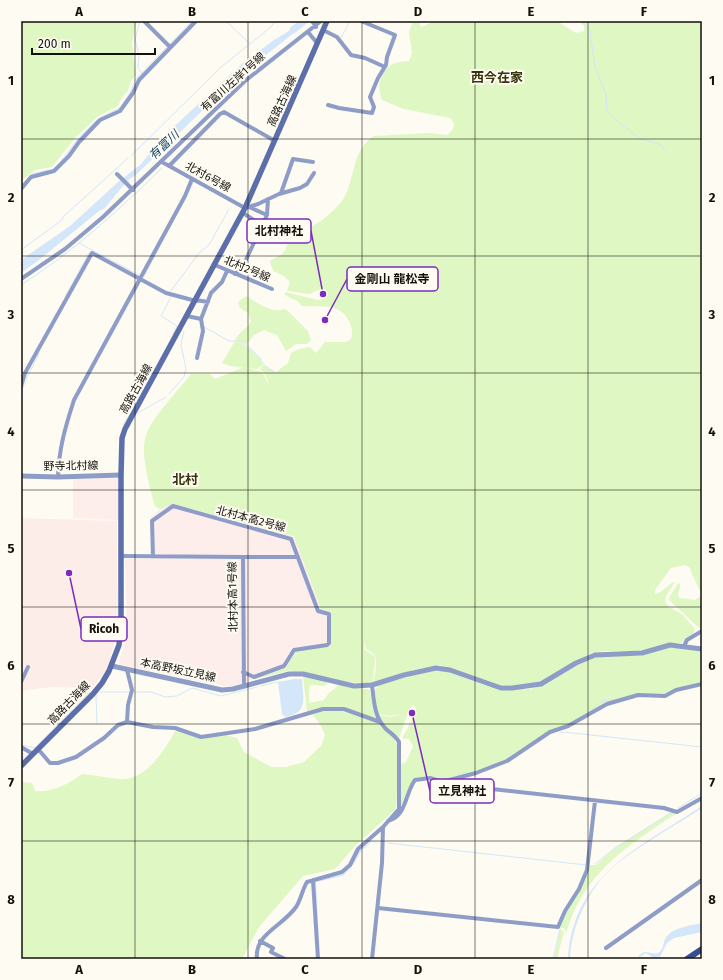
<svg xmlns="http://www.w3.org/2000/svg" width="723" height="980" viewBox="0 0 723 980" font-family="'Fira Sans','Noto Sans JP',sans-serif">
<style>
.commercial{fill:#fdede9}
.industrial{fill:#fdedeb}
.green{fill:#dff7c3}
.water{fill:#d4e6f9}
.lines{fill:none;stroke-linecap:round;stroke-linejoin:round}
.stream{stroke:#d4e6f9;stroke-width:1}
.river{stroke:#d4e6f9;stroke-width:7}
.minor{stroke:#8e9dc7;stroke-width:4}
.tertiary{stroke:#8e9dc7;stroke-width:5}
.secondary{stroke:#5c6faa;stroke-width:5.5}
.primary{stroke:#394d95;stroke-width:6}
.grid{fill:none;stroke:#13110c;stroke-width:1;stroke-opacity:0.55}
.labels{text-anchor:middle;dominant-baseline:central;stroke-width:4;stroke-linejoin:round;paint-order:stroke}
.street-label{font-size:11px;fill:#13110c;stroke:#fefbf2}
.water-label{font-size:12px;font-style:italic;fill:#154570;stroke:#fefbf2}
.quarter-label{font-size:13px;font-weight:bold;fill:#38350a;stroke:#fefbf2}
.leader{fill:none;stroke:#7b2cbf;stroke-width:1.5}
.callout-dot{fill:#7b2cbf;stroke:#fefbf2;stroke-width:1.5}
.callout{fill:#fefbf2;stroke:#7b2cbf;stroke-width:1.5}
.callout-label{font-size:12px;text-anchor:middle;font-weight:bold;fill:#13110c}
.neatline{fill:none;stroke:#13110c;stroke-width:1.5}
.grid-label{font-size:13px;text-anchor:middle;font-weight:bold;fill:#13110c}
</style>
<rect width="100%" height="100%" fill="#fefbf2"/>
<path class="commercial" d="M21 518 117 521 118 626 114 646 106 670 92 688 51 687 21 691Z"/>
<path class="industrial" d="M118 478V520L73 518V479Z
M173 504 294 536 321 609 331 611V646L296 651 286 668 235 686H223L118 664 123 651 127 627 125 559H151L150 518 160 509Z"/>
<path class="green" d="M21 21H137L132 43 136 75 130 83 128 91 122 97 118 106 97 117 75 138 52 167 35 170 21 181Z
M413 21H420V25L422 27 434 21H557L576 33 584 31V26L578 21H702V628H699L669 600 670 596 679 582 680 587 678 594 679 598 695 600 701 596C700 586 692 578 690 568L686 565 671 568 655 590V594C663 593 667 584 675 582L666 596 665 602 669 607 682 614 695 629 694 633 682 643H669L639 652 606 651 591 653 542 682 525 685H499L440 665 417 669 374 682C374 674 379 662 374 655 373 652 369 651 366 649L364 640 365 650 373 655 375 658 373 683C346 685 320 674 293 672L291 670 255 679 286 668 296 651 331 646V611L321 609 294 536 173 504 160 509 155 506C150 489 141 457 145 439 149 420 179 390 191 374H210L215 379 244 367 262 372 271 388 264 373 260 369 263 365 276 372 288 363 291 353 299 349 310 347 316 353 325 342H346L351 339C353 334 352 328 350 323 341 302 321 307 301 306L299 302 285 295V292L318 300 326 298 327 293 323 289 315 291 310 294 287 291 290 282 284 276 273 271 270 261C274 258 281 256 283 253 287 249 286 244 291 240 309 228 329 218 342 201 356 181 350 151 374 136L429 133 447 135C454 130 457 124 450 118L404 109 382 100C376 87 380 71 393 64 398 62 404 61 409 61L412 53 409 32Z
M246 296C256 302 272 314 284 309L288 311 308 331 311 340 307 344H296L286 351 277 335 264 330 254 335 247 344 235 340C239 332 247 329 251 321L248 313 240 308 238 302Z
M235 341C243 341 260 357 264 364L257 369 230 366 222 363Z
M670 647 702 651V683L664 696 640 694 595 710 534 741 506 760 477 772 445 781 427 777 417 778 399 810 401 801V764L406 762 413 746 409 739 402 738 415 715 416 708 413 705C408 710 402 731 399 739L387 728 378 715 390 717 402 714 389 716 377 714 374 692 378 685 433 670 450 672 484 685 520 689H530L547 684 590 658 608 655 640 656Z
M303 676 322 680 328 683 325 686 311 685 309 686V703L324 700 328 694 340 684 370 690 373 710 378 721 355 711 344 708 307 713Z
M323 709C343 709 389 720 396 742 401 757 397 793 396 809L355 846 335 869 303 876 259 927 242 959H21V782L32 783 35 791C51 793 69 784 82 774 94 775 107 778 119 779 146 782 165 749 176 730L199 738 225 735 237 738 244 752 271 767H286L304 762 321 746 325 735 320 724 311 713Z
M673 811 677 813C628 845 582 874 566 934L565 929 559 927 589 865H596L615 848Z
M560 929 564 931 557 959H554Z"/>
<path class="water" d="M300 21H309L242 74 207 106 137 174 127 181 104 209 99 211 39 260 21 273V260L70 226 118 182 140 165 167 133 242 64 274 40 289 31 291 27Z
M294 679H302C303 698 309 713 285 717L282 714 278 682Z
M702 806V808C672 828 626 852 602 878 584 900 571 931 570 959H568C573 874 641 847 702 806Z
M372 841 380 843 372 842 361 851 353 865 343 876 316 882 320 959 315 881 342 875 352 865 360 850Z
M702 923V932L674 938 667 943 660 957 653 958 646 953 637 959C644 946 651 956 658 953 664 949 663 944 665 939 672 927 690 926 702 923Z"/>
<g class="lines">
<path class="stream" d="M140 21 135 39 139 56 138 68 142 73
M226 21 249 43
M582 21 590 31 595 67 606 95 607 111 611 116 640 139 660 144 665 151
M341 38 350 21
M170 44 192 21
M100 118 121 107 131 91 135 80 167 47
M132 155 220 68 271 27 275 21
M62 160 77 140 97 120
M126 180 130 182
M21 185 32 174 49 170
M79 243 139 275
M21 250 62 220 64 216 128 158
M144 276 193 183
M21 285C73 252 118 211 162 168
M170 292 200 252 209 245 229 209
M66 295 89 253
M171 297 161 316 177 326 173 334
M204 327 229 341H239L247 345 262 360
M101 354 140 283
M264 365 274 372
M21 393 26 379 39 354
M169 394 184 377 186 369 181 345 184 331
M137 401 143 390
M138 413 166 397
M123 425 130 414
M261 686 277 682 279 683
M100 692H130
M134 692H151L165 697 177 696 192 688 221 696 257 687
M96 695 97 723
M74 708 90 692
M588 713 602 701 617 699
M560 733 563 732 702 747
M21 745 35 748 73 709
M21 754H24
M21 761 24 756
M678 808 702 793
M388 843 586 865
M595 864 615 848 672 812
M553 959 560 929"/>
<path class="river" d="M293 30 304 21"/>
<path class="minor" d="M144 21 170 47
M312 21 316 27
M323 30 337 37 351 55 365 58 385 67
M308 32 317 43
M328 105 339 108 372 113 374 107 370 97 378 78 386 65 387 57 395 35 361 21
M162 162 245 208 258 204 279 194 300 188 307 184 314 173
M169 166 220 114 224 112 275 141
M117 174 133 190
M21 189 31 177 54 171 69 156 79 142 100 120 120 111 133 93 139 80 196 21
M281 193 293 159 313 162
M249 207 267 215
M243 213 263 226
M215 265 272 289
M235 274 243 266 267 215 268 199
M21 279 65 249 103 217 245 81 321 21
M196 300 208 302
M187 316 201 319
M197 358 203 331 201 319 211 293 222 282 227 271
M21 386 25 373 92 253 166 293 196 301
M58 477C59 448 65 428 74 400L185 196 192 179
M121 556 243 557 244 686
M153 556 152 521 173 506 291 539 318 611 329 614V643L327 645 294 650 284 666 254 677 243 672
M243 557H298
M684 646 687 640 702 631
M21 682 28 667
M127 722 153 727 175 728 201 737 255 729 323 709H344L380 722
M21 747 33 754
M38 749 50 763H58L76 757 104 738 118 725 127 722 128 705 132 690 127 670
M458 778 483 788 664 808 677 812 702 798
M388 821C407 816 405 793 415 780L430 778 442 782 476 773 507 761 550 732 568 726 607 704 638 695 665 696 676 690 702 684
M313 880 318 959
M378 908 558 927 565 911 579 889 587 870 595 801
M260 941 273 948 271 952 285 959
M606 948 702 880
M257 959C254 934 283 926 296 907 301 900 302 890 307 882L342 872 350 865 358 849 383 827 399 809V742C396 736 390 733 385 728 374 716 374 701 372 685
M372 959 382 863 383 827"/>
<path class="tertiary" d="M21 476 58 477 121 475
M112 666 222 690 233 689 289 674H303L354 686 372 685 404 675 436 668 450 670 501 688H512L541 684 576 663 595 655 642 653 670 645 702 649"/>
<path class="secondary" d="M21 766 93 694 102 683 109 671 119 645 121 624V475L122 438 125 429 245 208 327 21"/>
<path class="primary" d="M687 959 702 949"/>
</g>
<path class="grid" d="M135 21V959M248 21V959M362 21V959M475 21V959M588 21V959M21 139H702M21 256H702M21 373H702M21 490H702M21 607H702M21 724H702M21 841H702"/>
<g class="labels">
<g class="street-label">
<text transform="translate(233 82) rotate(-42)">有富川左岸1号線</text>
<text transform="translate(282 101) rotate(-66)">高路古海線</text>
<text transform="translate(208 177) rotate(29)">北村6号線</text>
<text transform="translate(247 269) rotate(23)">北村2号線</text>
<text transform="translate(136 389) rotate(-61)">高路古海線</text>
<text transform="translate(71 466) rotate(-1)">野寺北村線</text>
<text transform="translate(251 519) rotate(15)">北村本高2号線</text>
<text transform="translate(233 597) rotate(-91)">北村本高1号線</text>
<text transform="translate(178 670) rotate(12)">本高野坂立見線</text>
<text transform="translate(69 703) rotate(-46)">高路古海線</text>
</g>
<g class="water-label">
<text transform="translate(164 145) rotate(-43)">有富川</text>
</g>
<g class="quarter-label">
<text x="497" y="77">西今在家</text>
<text x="185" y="479">北村</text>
</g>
</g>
<path class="leader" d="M323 294L311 231M325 320L347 279M69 573L81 629M412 713L430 791"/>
<g class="callout-dot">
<circle cx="323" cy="294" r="4"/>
<circle cx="325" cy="320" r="4"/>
<circle cx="69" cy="573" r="4"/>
<circle cx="412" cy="713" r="4"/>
</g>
<g class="callout">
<rect x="247" y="219" width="64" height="24" rx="4"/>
<rect x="347" y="267" width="91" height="24" rx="4"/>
<rect x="81" y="617" width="46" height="24" rx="4"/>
<rect x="430" y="779" width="64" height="24" rx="4"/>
</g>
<g class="callout-label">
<text x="279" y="235">北村神社</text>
<text x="392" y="283">金剛山 龍松寺</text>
<text x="104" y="633">Ricoh</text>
<text x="462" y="795">立見神社</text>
</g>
<rect width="723" height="980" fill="none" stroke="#fefbf2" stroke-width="44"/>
<path d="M32 48v6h123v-6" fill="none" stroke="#13110c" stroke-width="2"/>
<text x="38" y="48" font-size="12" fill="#13110c" stroke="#fefbf2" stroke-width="3" paint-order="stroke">200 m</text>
<rect x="22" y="22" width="679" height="936" class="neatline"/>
<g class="grid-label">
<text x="79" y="16">A</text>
<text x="192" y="16">B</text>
<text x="305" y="16">C</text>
<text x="418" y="16">D</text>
<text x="531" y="16">E</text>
<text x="644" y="16">F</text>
<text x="11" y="85">1</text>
<text x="712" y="85">1</text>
<text x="11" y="202">2</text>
<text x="712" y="202">2</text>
<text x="11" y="319">3</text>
<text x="712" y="319">3</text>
<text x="11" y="436">4</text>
<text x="712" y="436">4</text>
<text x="11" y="553">5</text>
<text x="712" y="553">5</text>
<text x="11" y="670">6</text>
<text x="712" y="670">6</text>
<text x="11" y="787">7</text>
<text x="712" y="787">7</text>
<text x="11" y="904">8</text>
<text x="712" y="904">8</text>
<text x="79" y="974">A</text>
<text x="192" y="974">B</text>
<text x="305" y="974">C</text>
<text x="418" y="974">D</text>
<text x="531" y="974">E</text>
<text x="644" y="974">F</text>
</g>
</svg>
